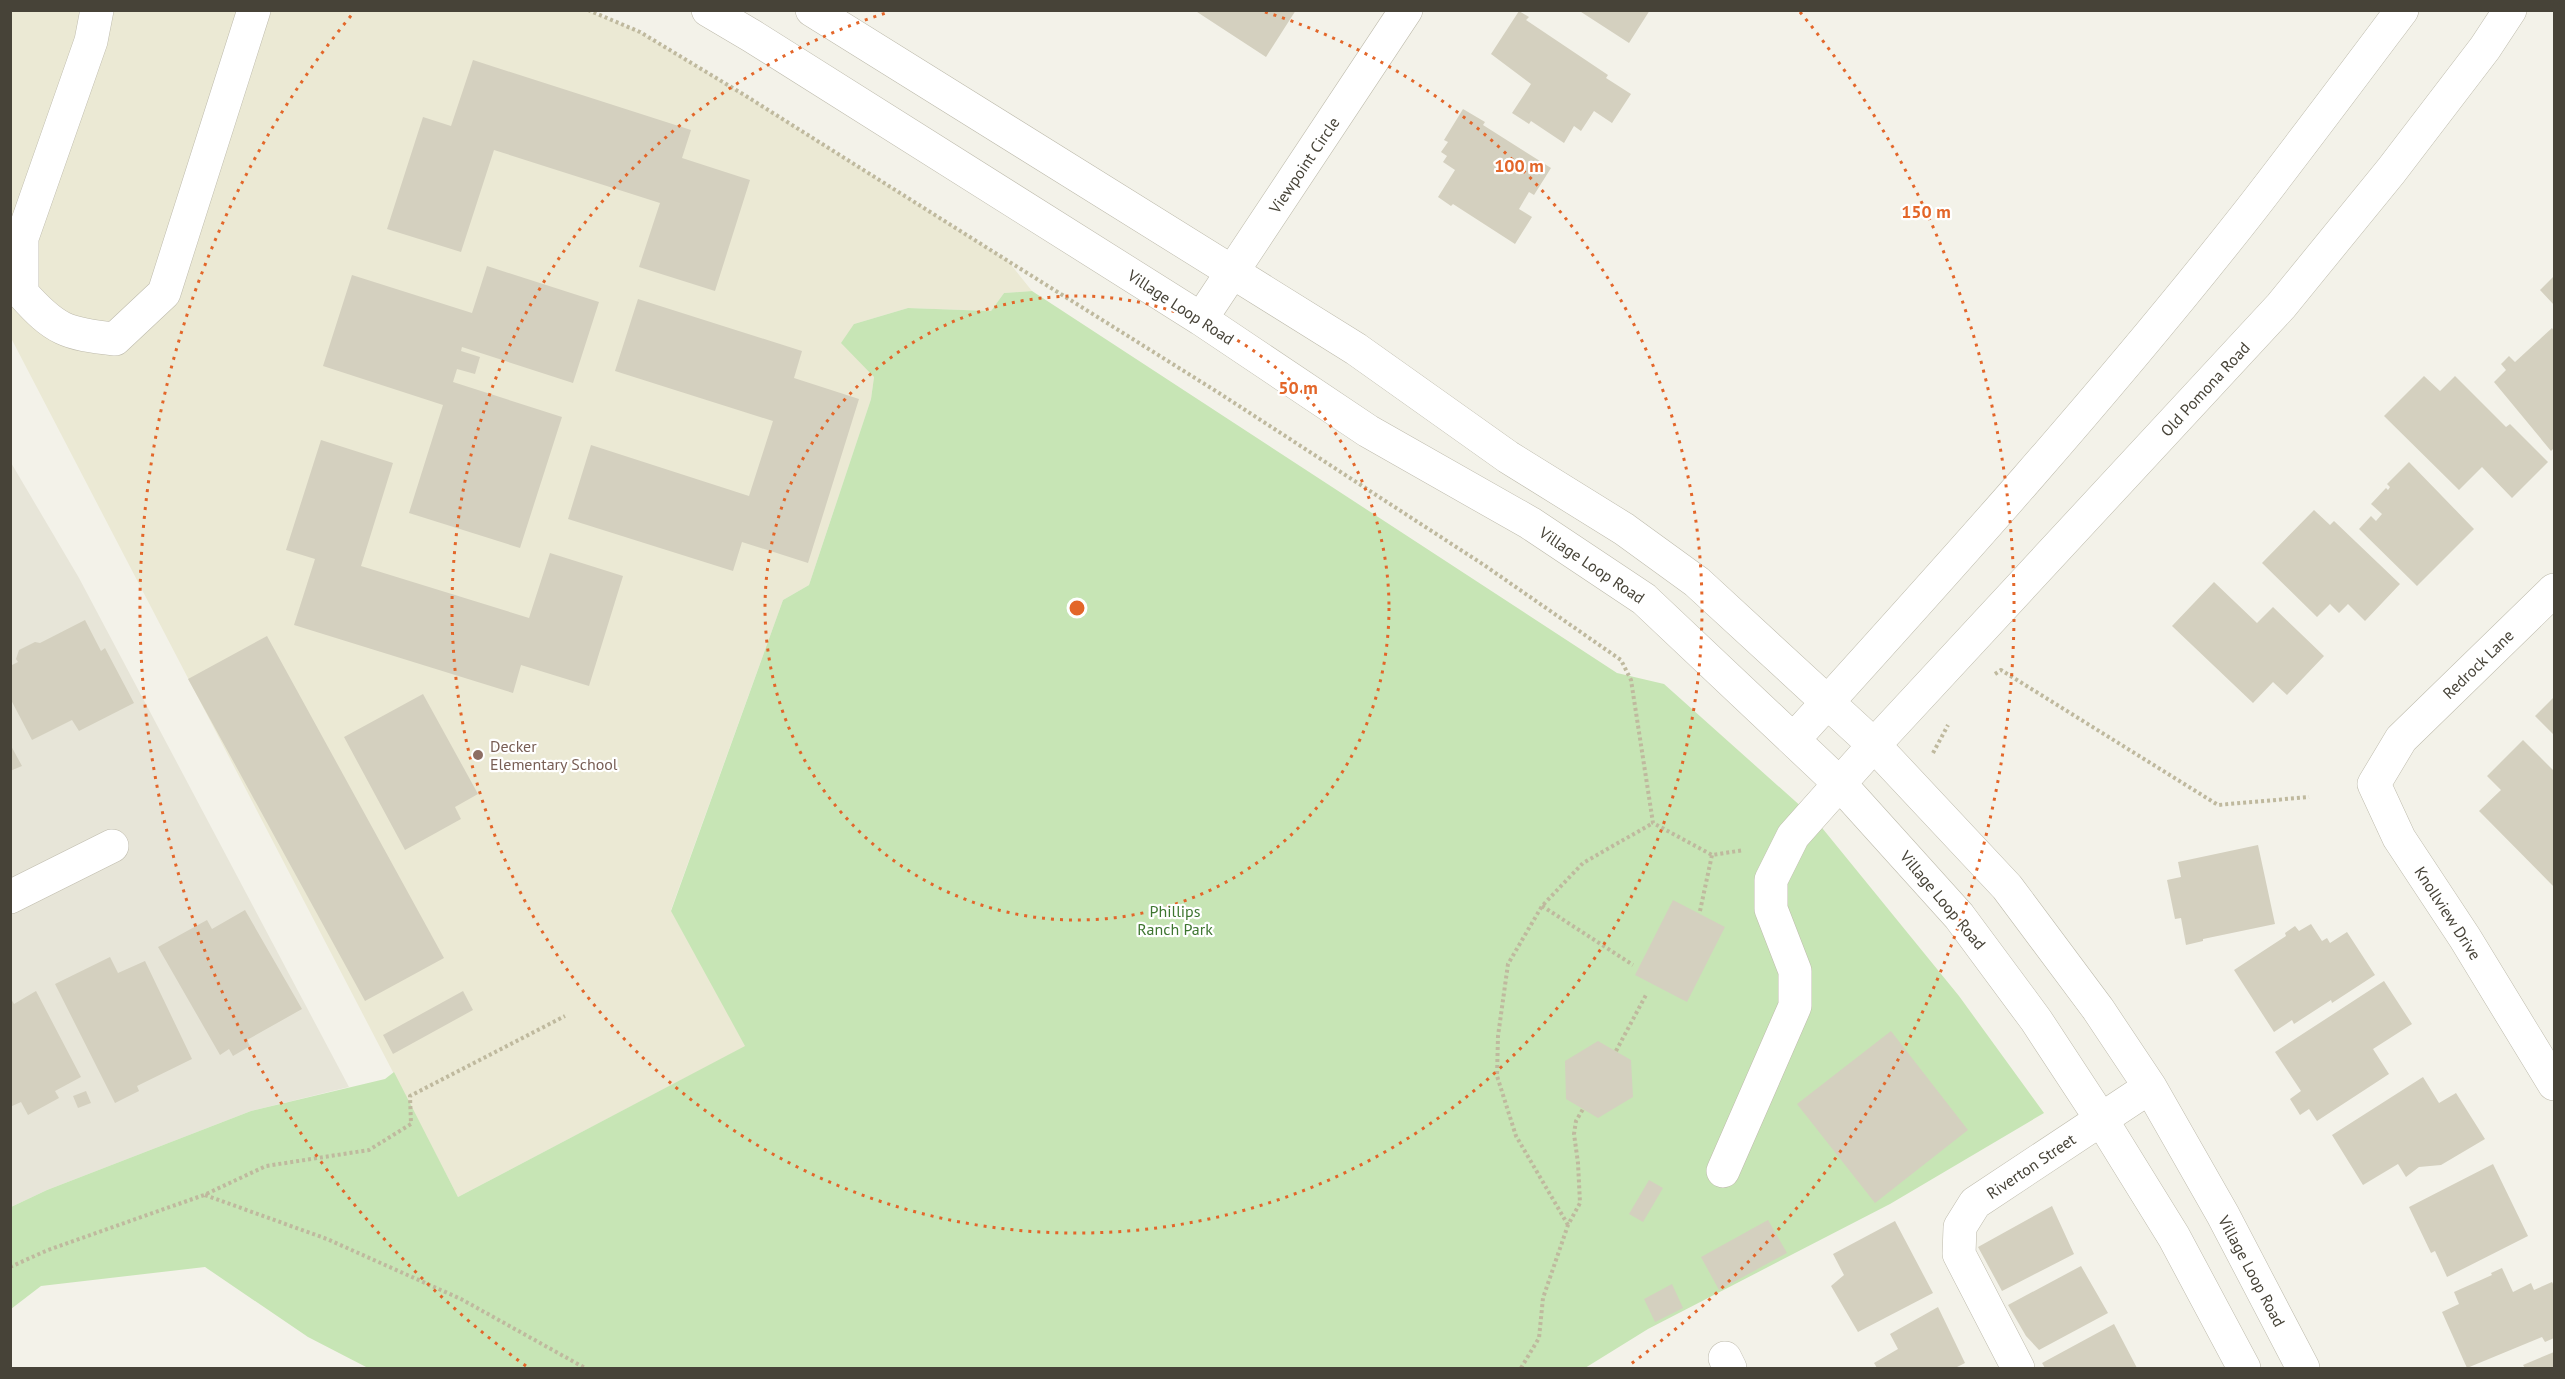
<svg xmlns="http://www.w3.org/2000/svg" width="2565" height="1379" viewBox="0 0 2565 1379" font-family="'PT Sans',sans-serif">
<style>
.residential{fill:#e7e5d8}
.education{fill:#ebe9d4}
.green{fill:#c7e5b5}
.building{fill:#d4d0bf}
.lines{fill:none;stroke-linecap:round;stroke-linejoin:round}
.minor-casing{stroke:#bebbac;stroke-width:34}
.path{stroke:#bfb99e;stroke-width:4;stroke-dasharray:3 3;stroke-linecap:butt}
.minor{stroke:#fff;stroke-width:33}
.ring{fill:none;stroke:#e36629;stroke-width:3;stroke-dasharray:3 6}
.education-dot{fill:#8d6e63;stroke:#fff;stroke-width:2}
.labels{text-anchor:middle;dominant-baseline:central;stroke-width:4.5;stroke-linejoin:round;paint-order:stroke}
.street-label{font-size:16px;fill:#474338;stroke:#fff}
.education-label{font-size:16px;fill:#785e54;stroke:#fff;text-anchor:start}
.park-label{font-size:16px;fill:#3d752f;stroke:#fff}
.centre{fill:#e36629;stroke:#fff;stroke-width:3}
.ring-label{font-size:18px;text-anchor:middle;font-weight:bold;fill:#e36629;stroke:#fff;stroke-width:4.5;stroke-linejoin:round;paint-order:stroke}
</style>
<rect width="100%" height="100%" fill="#f3f2e9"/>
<path class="residential" d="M10 461 79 578 349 1087 251 1111 47 1190 11 1207Z"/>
<path class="education" d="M11 10 588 11 640 32 746 96 1008 261 1032 291 1004 293 991 311 908 308 854 324 874 377 871 399 809 585 783 600 671 910 746 1046 458 1197 11 338Z"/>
<path class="green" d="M1032 291 1617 673 1664 684 1814 818 1959 996 2044 1113 1890 1204 1648 1329 1585 1368H368L308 1337 205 1267 41 1286 11 1309V1207L47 1190 251 1111 385 1079 394 1072 458 1197 745 1046 671 911 783 600 809 585 871 399 874 377 841 343 854 324 908 308 991 311 1004 293Z"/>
<path class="building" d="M1194 10H1296L1266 57Z
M1578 10H1650L1629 43Z
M1519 11 1529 17 1526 20 1608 75 1606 78 1631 94 1612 123 1594 111 1581 131 1574 126 1564 143 1531 121 1529 124 1512 113 1531 84 1491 54Z
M473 60 691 130 682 158 750 180 715 291 639 267 660 203 494 150 461 252 387 229 423 117 451 126Z
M1463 109 1485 122 1483 125 1551 168 1534 195 1529 192 1519 209 1532 217 1515 244 1453 204 1451 206 1438 197 1455 170 1443 162 1447 156 1441 152 1448 142 1444 140Z
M487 266 599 302 573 383 462 347 461 351 480 357 475 374 457 369 453 382 562 417 520 548 409 513 443 405 323 366 352 275 472 313Z
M2554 276V305L2540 290Z
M638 299 802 351 794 378 859 399 808 563 742 542 733 571 568 519 591 445 749 496 773 421 615 371Z
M2552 328 2554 331V448L2551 451 2494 382 2506 370 2501 364 2509 356 2515 362Z
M2424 376 2440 391 2455 376 2506 427 2510 424 2548 462 2512 498 2482 467 2459 490 2384 416Z
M321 440 393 463 361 566 529 618 550 553 623 576 589 686 521 665 513 693 294 625 315 559 286 550Z
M2409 462 2474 529 2417 586 2359 529 2371 516 2376 521 2382 514 2371 504 2386 488 2388 490 2390 487 2387 484Z
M2314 510 2330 525 2334 521 2400 584 2365 621 2348 604 2339 613 2330 604 2317 617 2262 563Z
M2214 582 2257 623 2273 607 2324 656 2287 695 2273 682 2253 703 2172 626Z
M85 620 101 651 105 648 134 703 79 731 72 720 32 740 10 698V666L18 662 16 659 19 650 35 642 40 643Z
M267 636 444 958 365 1001 188 679Z
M423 694 478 794 455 807 461 819 405 850 344 737Z
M2554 697V735L2535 716Z
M2523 740 2554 771V887L2479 811 2501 790 2487 776Z
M10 744 22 766 10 771Z
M2258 845 2275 924 2203 939V941L2186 945 2181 918 2175 919 2167 880 2181 877 2178 862Z
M1673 900 1725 927 1687 1002 1635 975Z
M245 910 302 1009 247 1040 250 1046 233 1056 229 1049 220 1055 158 947 207 920 212 929Z
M2311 924 2322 941 2327 938 2330 943 2347 932 2375 975 2332 1003 2331 1000 2294 1024 2292 1020 2274 1032 2234 970 2286 936 2285 933 2295 926 2299 931Z
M110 957 118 973 145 961 192 1059 137 1086 139 1091 115 1103 55 984Z
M2384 981 2412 1024 2373 1049 2389 1074 2317 1121 2309 1109 2300 1115 2290 1099 2301 1091 2275 1052Z
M36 991 81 1077 55 1091 59 1098 28 1115 21 1102 10 1107V997L14 1004Z
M463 991 473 1010 393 1054 383 1035Z
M1891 1031 1968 1130 1875 1203 1797 1104Z
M1598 1041 1631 1060 1633 1097 1598 1118 1566 1099 1565 1061Z
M2423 1077 2439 1103 2456 1093 2485 1139 2441 1165 2419 1167 2406 1177 2398 1164 2363 1185 2332 1135Z
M86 1091 91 1103 78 1108 73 1096Z
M2493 1164 2528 1236 2447 1277 2435 1251 2431 1253 2409 1207Z
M1649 1180 1663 1188 1643 1222 1629 1214Z
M2052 1206 2074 1254 2002 1291 1978 1247Z
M1768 1220 1787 1253 1719 1290 1701 1257Z
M1895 1221 1933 1293 1858 1332 1831 1286 1844 1275 1833 1254Z
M2081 1266 2108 1313 2039 1350 2026 1336 2008 1305Z
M2502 1268 2513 1292 2531 1283 2534 1290 2552 1282 2554 1286V1338L2545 1342 2542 1337 2467 1368 2442 1312 2459 1304 2454 1292 2492 1275 2491 1273Z
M1672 1284 1683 1308 1655 1322 1644 1299Z
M1938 1307 1965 1363 1955 1368H1877L1874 1363 1898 1349 1890 1334Z
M2114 1324 2137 1368H2045L2042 1363Z
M2554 1352V1368H2525L2523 1365Z"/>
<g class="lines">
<g class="minor-casing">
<path id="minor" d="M97 10 91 41 22 238V293C55 330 66 334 115 339L164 293 254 10
M708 10 752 36 1201 319 1368 431 1530 523 1644 599 1840 784 1959 916 2036 1020 2101 1119 2174 1237 2244 1368
M812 10 1356 349 1508 457 1624 529 1697 582 1874 745 2007 887 2098 1009 2150 1087 2223 1215 2303 1368
M1201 319 1406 10
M2554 590 2401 739 2374 784 2399 838 2465 938 2554 1084
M1794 739C1950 567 2106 394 2249 212 2301 145 2351 78 2402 10
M10 897 112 846
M1723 1171 1795 1006V971L1771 909V880L1793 836 1874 745 2281 306 2391 171 2485 48 2510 10
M1725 1358 1730 1368
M2018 1368 1959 1254 1960 1227 1975 1203 2150 1087"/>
</g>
<path class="path" d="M588 10 640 32 746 96 1008 261 1219 393 1484 565 1621 660 1631 680 1653 823 1712 855 1744 850
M1995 674 2001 670 2218 805 2309 797
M1933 753 1948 725
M1542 906 1633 965
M1700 911 1712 855
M1616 1051 1647 993
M205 1195 327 1239 461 1299 585 1368
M1568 1225 1516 1136 1497 1076 1498 1036 1508 964 1542 906 1583 863 1653 823
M10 1267 48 1250 204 1195 266 1166 369 1150 411 1124 410 1096 565 1016
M1521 1368 1539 1338 1543 1298 1568 1225 1580 1203 1578 1163 1574 1134 1576 1121 1583 1109"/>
<use href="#minor" class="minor"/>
</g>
<g class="ring">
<circle cx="1077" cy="608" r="312"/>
<path d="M1265 12A625 625 0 1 1 889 12"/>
<path d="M526 1366A937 937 0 0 1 354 12M1800 12A937 937 0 0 1 1628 1366"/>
</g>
<circle class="education-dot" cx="478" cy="755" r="6"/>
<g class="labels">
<g class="street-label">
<text transform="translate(1304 165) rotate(-56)">Viewpoint Circle</text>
<text transform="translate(1181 307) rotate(33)">Village Loop Road</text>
<text transform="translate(2205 389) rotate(-47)">Old Pomona Road</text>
<text transform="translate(1592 565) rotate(34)">Village Loop Road</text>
<text transform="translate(2478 664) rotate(-44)">Redrock Lane</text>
<text transform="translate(1943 900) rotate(50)">Village Loop Road</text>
<text transform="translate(2448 913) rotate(57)">Knollview Drive</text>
<text transform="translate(2031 1166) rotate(-34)">Riverton Street</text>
<text transform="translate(2252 1271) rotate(62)">Village Loop Road</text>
</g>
<g class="education-label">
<text x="490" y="746">Decker<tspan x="490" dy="18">Elementary School</tspan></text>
</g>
<g class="park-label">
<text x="1175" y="911">Phillips<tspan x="1175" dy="18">Ranch Park</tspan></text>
</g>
</g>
<circle cx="1077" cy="608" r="9" class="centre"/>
<g class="ring-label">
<text x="1519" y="172">100 m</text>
<text x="1926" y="218">150 m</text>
<text x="1298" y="394">50 m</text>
</g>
<rect width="2565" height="1379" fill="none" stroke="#474338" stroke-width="24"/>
</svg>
